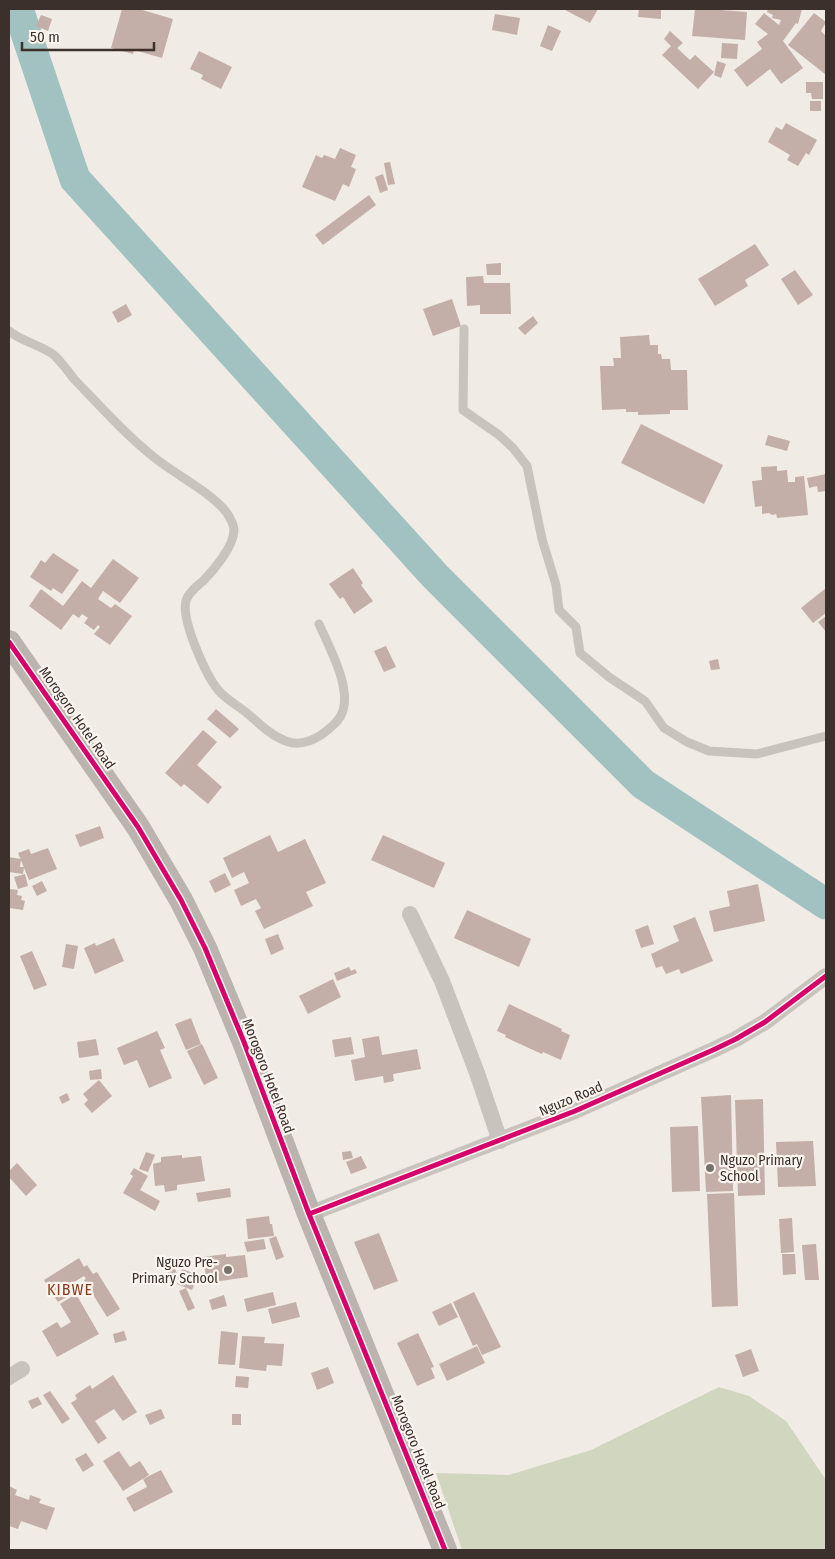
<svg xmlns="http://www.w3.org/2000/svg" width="835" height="1559" viewBox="0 0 835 1559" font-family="'Fira Sans Condensed',sans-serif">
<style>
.green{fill:#d1d6bf}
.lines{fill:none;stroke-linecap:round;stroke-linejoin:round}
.river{stroke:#a1c2c1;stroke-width:31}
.building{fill:#c3afa7}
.lane{stroke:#c9c3be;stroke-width:9}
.street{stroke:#c9c3be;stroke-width:16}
.secondary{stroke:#bab3ae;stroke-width:24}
.cycleway-casing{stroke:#fbf5ee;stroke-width:8}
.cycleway{stroke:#d6006c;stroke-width:5}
.poi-dot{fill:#7a716c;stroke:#fbf5ee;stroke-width:2}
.labels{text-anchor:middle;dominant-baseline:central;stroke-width:4.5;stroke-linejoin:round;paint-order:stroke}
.street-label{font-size:14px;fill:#3b302b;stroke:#fbf5ee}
.poi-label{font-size:14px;fill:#3b302b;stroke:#fbf5ee;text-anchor:start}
.quarter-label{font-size:16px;letter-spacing:1px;fill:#8c3b22;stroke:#fbf5ee}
</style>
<rect width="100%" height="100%" fill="#f0ebe5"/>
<path class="green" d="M719 1387 749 1396 786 1421 826 1480V1550H462L436 1473 509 1475 591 1450Z"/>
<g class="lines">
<path class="river" d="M18 9 75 179 435 576 643 784 826 904"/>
</g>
<path class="building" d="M122 9H139L173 19 162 58 134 50 133 54 111 48Z
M566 9H598L590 23 565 10Z
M639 9H661V19L638 17Z
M695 9H721V10L747 12 745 40 692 36Z
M768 9H802L798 24 796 23 783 41 803 68 781 84 770 69 747 87 734 70 762 49 757 42 768 34 755 24 764 13 779 25 781 20 772 18 773 15 767 12Z
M814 13 826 22 821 31 826 36V72L825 74 788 45Z
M495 14 520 18 517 35 492 30Z
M41 15 52 19 48 31 36 26Z
M548 25 561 31 552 51 540 46Z
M670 31 683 43 677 48 690 60 695 55 714 72 698 89 662 55 671 46 664 39Z
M722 43 738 44 737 59 721 58Z
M199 51 232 67 221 89 201 79 203 75 190 69Z
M717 61 726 64 721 78 714 75Z
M806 82H823V99H812L811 93H806Z
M810 101H821V111H810Z
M786 123 817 140 809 155 806 153 798 166 787 160 790 155 768 142 776 127 782 130Z
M340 148 356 155 351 167 356 169 349 187 343 184 335 201 302 187 316 155 322 158 324 155 335 159Z
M390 162 395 184 388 185 384 163Z
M383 174 388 190 380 193 375 177Z
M369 195 376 205 323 245 315 235Z
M755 244 769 265 745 280 748 286 715 306 698 279Z
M501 263V275H487L486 264Z
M795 270 813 295 798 305 781 279Z
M483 276 484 283H510L511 314H480V305L467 306 466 277Z
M452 299 461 326 433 336 423 309Z
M126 304 132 315 118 323 112 312Z
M533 316 538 323 525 335 518 328Z
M649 335 650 345H658V354H661L662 359H670L671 370H687L688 410H670V414L638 415V412H626V409L602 410 600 366H614L613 358H621L620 337Z
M641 424 723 465 704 504 621 463Z
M768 435 790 441 787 451 765 445Z
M777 466V471L787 470 788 482H795V477L804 476 808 515 777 518 776 514 772 515 769 513 762 514V506L755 507 752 481 762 480 761 467Z
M826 474V491L818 492 817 486 809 488 807 478Z
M53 553 79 570 62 594 53 588 51 591 30 577 41 560 45 563Z
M113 559 139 578 120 603 103 591 98 599 111 608 115 604 132 616 110 645 94 634 100 627 98 625 94 630 84 623 88 618 82 614 79 618 73 614 61 630 29 606 41 589 63 606 82 581 91 588Z
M353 568 363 583 361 585 373 601 354 614 343 597 340 599 329 584Z
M826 588V613L813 623 801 608Z
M826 616V632L818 622Z
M386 646 396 667 384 672 374 651Z
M718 659 720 669 711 670 709 661Z
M216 709 239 729 230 738 207 719Z
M203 730 217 742 197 765 222 787 208 804 184 784 181 787 165 773Z
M100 826 104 838 80 847 75 835Z
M270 835 278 852 305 839 326 883 306 892 313 906 264 929 255 911 261 908 256 899 241 906 234 890 249 883 244 872 232 878 223 858Z
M383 835 445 863 434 888 371 860Z
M48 848 57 869 29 880 18 853 29 849 31 854Z
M9 857 21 859 20 867H24L23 874 9 872Z
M225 873 231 885 215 893 209 881Z
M25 874 28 886 18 889 14 877Z
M42 881 47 891 37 896 32 886Z
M758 884 765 921 714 932 709 911 730 906 727 891Z
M9 889 18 890 17 895 22 896 21 900 25 901 23 910 9 908Z
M467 910 531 939 519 967 454 938Z
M695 917 713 961 681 974 679 969 666 974 662 966 656 968 651 954 679 941 673 926Z
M648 925 654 944 641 948 635 930Z
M278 934 284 949 271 955 265 939Z
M114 938 124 961 95 974 84 948 95 943 96 946Z
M66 944 78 946 74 969 62 967Z
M32 951 47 985 34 990 20 956Z
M349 967 351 971 355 969 357 973 337 981 334 973Z
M333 979 341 997 308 1014 299 996Z
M509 1004 562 1029 561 1031 570 1035 561 1060 543 1052 542 1054 505 1037 506 1035 497 1031Z
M191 1018 201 1044 186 1050 175 1024Z
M157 1031 165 1048 160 1050 172 1078 149 1088 137 1060 124 1065 117 1048Z
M379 1036 382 1055 417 1049 421 1069 393 1074 394 1081 384 1083 383 1076 355 1081 351 1060 365 1057 362 1039Z
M351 1037 354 1054 335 1057 332 1040Z
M96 1039 99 1055 79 1058 77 1042Z
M202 1044 218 1078 204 1085 187 1051Z
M101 1069 102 1079 90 1080 89 1071Z
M99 1080 112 1096 92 1113 84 1104 88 1100 83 1094Z
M67 1093 70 1100 62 1104 59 1097Z
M731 1095 733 1191 706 1192 701 1097Z
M763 1099 765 1195 738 1196 735 1100Z
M698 1126 700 1191 672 1192 670 1127Z
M813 1141 816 1186 778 1187 776 1142Z
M351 1151 353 1158 343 1160 342 1152Z
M146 1152 155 1155 148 1172 139 1169Z
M182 1155V1158L201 1156 205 1181 177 1185V1190L165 1192 164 1185 155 1186 153 1164 161 1162V1157Z
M361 1156 367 1168 351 1174 346 1162Z
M17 1163 37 1185 26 1196 9 1177V1171Z
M134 1168 148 1176 140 1190 160 1201 155 1211 123 1193 133 1176 130 1174Z
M230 1188 231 1197 198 1202 196 1193Z
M734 1193 738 1306 712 1307 707 1194Z
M269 1216 270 1224H272L274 1236 248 1239 246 1219Z
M792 1218 794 1252 781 1253 779 1219Z
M379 1233 398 1281 374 1290 354 1242Z
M276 1236 284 1257 276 1260 269 1239Z
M264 1239 266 1249 247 1252 244 1242Z
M816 1244 819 1280H805L802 1245Z
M226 1254V1257L245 1255 248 1277 207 1283 203 1257Z
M782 1254H795L796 1274 783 1275Z
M79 1258 84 1267 87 1265 93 1274 97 1272 120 1309 107 1317 84 1280 86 1279 84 1276 64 1288 68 1296 58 1302 44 1280Z
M174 1267 179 1277 172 1281 167 1271Z
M182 1269 198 1275 192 1290 177 1284Z
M186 1288 195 1308 188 1311 179 1291Z
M273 1292 276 1305 247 1312 244 1299Z
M474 1292 501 1347 482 1355 477 1344 473 1346 453 1302Z
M76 1294 99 1334 57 1357 42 1331 57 1322 61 1328 71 1322 60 1304Z
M224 1295 227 1306 212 1310 209 1300Z
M296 1302 300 1317 272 1324 268 1309Z
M451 1303 458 1317 439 1326 432 1312Z
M124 1331 127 1340 115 1343 113 1334Z
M221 1331 238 1333 235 1365 218 1364Z
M418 1333 434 1367 431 1368 435 1378 417 1386 397 1343Z
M242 1336 265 1337 264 1343 284 1344 282 1366 267 1365 266 1371 239 1368Z
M477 1346 485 1363 447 1381 439 1364Z
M751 1349 759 1371 743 1377 735 1355Z
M328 1367 334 1383 317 1390 311 1373Z
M113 1375 137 1412 123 1421 114 1409 95 1421 107 1438 98 1444 71 1403 77 1399 75 1395 90 1385 92 1389Z
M236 1376 249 1377 248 1388 235 1387Z
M50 1391 70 1419 62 1424 43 1395Z
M38 1397 42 1404 32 1409 28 1401Z
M161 1409 165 1418 150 1425 145 1415Z
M232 1414H241V1425H232Z
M119 1451 130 1467 140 1461 149 1475 123 1491 103 1461Z
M86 1453 94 1465 83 1472 75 1459Z
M161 1470 173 1492 134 1512 126 1498 147 1487 143 1479Z
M9 1486 17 1490 15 1495 29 1500 30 1495 41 1499 39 1503 55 1508 47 1530 21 1521 18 1529 9 1526Z"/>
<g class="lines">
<path class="lane" d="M464 329 463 410 499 435 513 448 527 466 542 539 556 585 559 610 576 627 580 653 609 677 645 701 664 728 687 742 709 751 757 754 826 736
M9 331C22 342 44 346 55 356 62 363 68 371 74 379 100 406 126 435 155 458 176 475 211 492 227 513 230 518 234 524 234 530 234 546 214 570 203 581 197 586 188 593 186 601 181 620 206 676 219 691 226 699 235 704 243 710 256 720 269 735 286 741 298 746 310 742 321 735 328 730 336 724 340 717 355 693 329 647 319 624"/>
<path class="street" d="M410 914 442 981 477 1073 500 1141
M309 1214 575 1111 713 1050 736 1039 765 1022 826 976
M9 1377 22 1369"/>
<path class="secondary" d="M9 642 138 827 181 900 205 948 244 1042 309 1214 445 1550"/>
<g class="cycleway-casing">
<path id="cycleway" d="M9 642 138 827 181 900 205 948 244 1042 309 1214 445 1550
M309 1214 575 1111 713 1050 736 1039 765 1022 826 976"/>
</g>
<use href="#cycleway" class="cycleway"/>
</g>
<g class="poi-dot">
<circle cx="710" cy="1168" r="5"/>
<circle cx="228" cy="1270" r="5"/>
</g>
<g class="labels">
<g class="street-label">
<text transform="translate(77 718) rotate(55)">Morogoro Hotel Road</text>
<text transform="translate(268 1076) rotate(69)">Morogoro Hotel Road</text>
<text transform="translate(571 1099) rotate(-23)">Nguzo Road</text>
<text transform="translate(418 1452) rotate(68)">Morogoro Hotel Road</text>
</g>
<g class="poi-label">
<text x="720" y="1160">Nguzo Primary<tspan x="720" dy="16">School</tspan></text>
<text x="218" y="1262" text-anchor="end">Nguzo Pre-<tspan x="218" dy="16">Primary School</tspan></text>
</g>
<g class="quarter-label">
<text x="70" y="1289">KIBWE</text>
</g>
</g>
<rect width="835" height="1559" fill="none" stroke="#3b302b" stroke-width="20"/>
<path d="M22 42v8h132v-8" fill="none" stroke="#3b302b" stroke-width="2.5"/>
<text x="30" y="42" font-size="15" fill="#3b302b" stroke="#fbf5ee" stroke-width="4" paint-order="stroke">50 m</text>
</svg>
